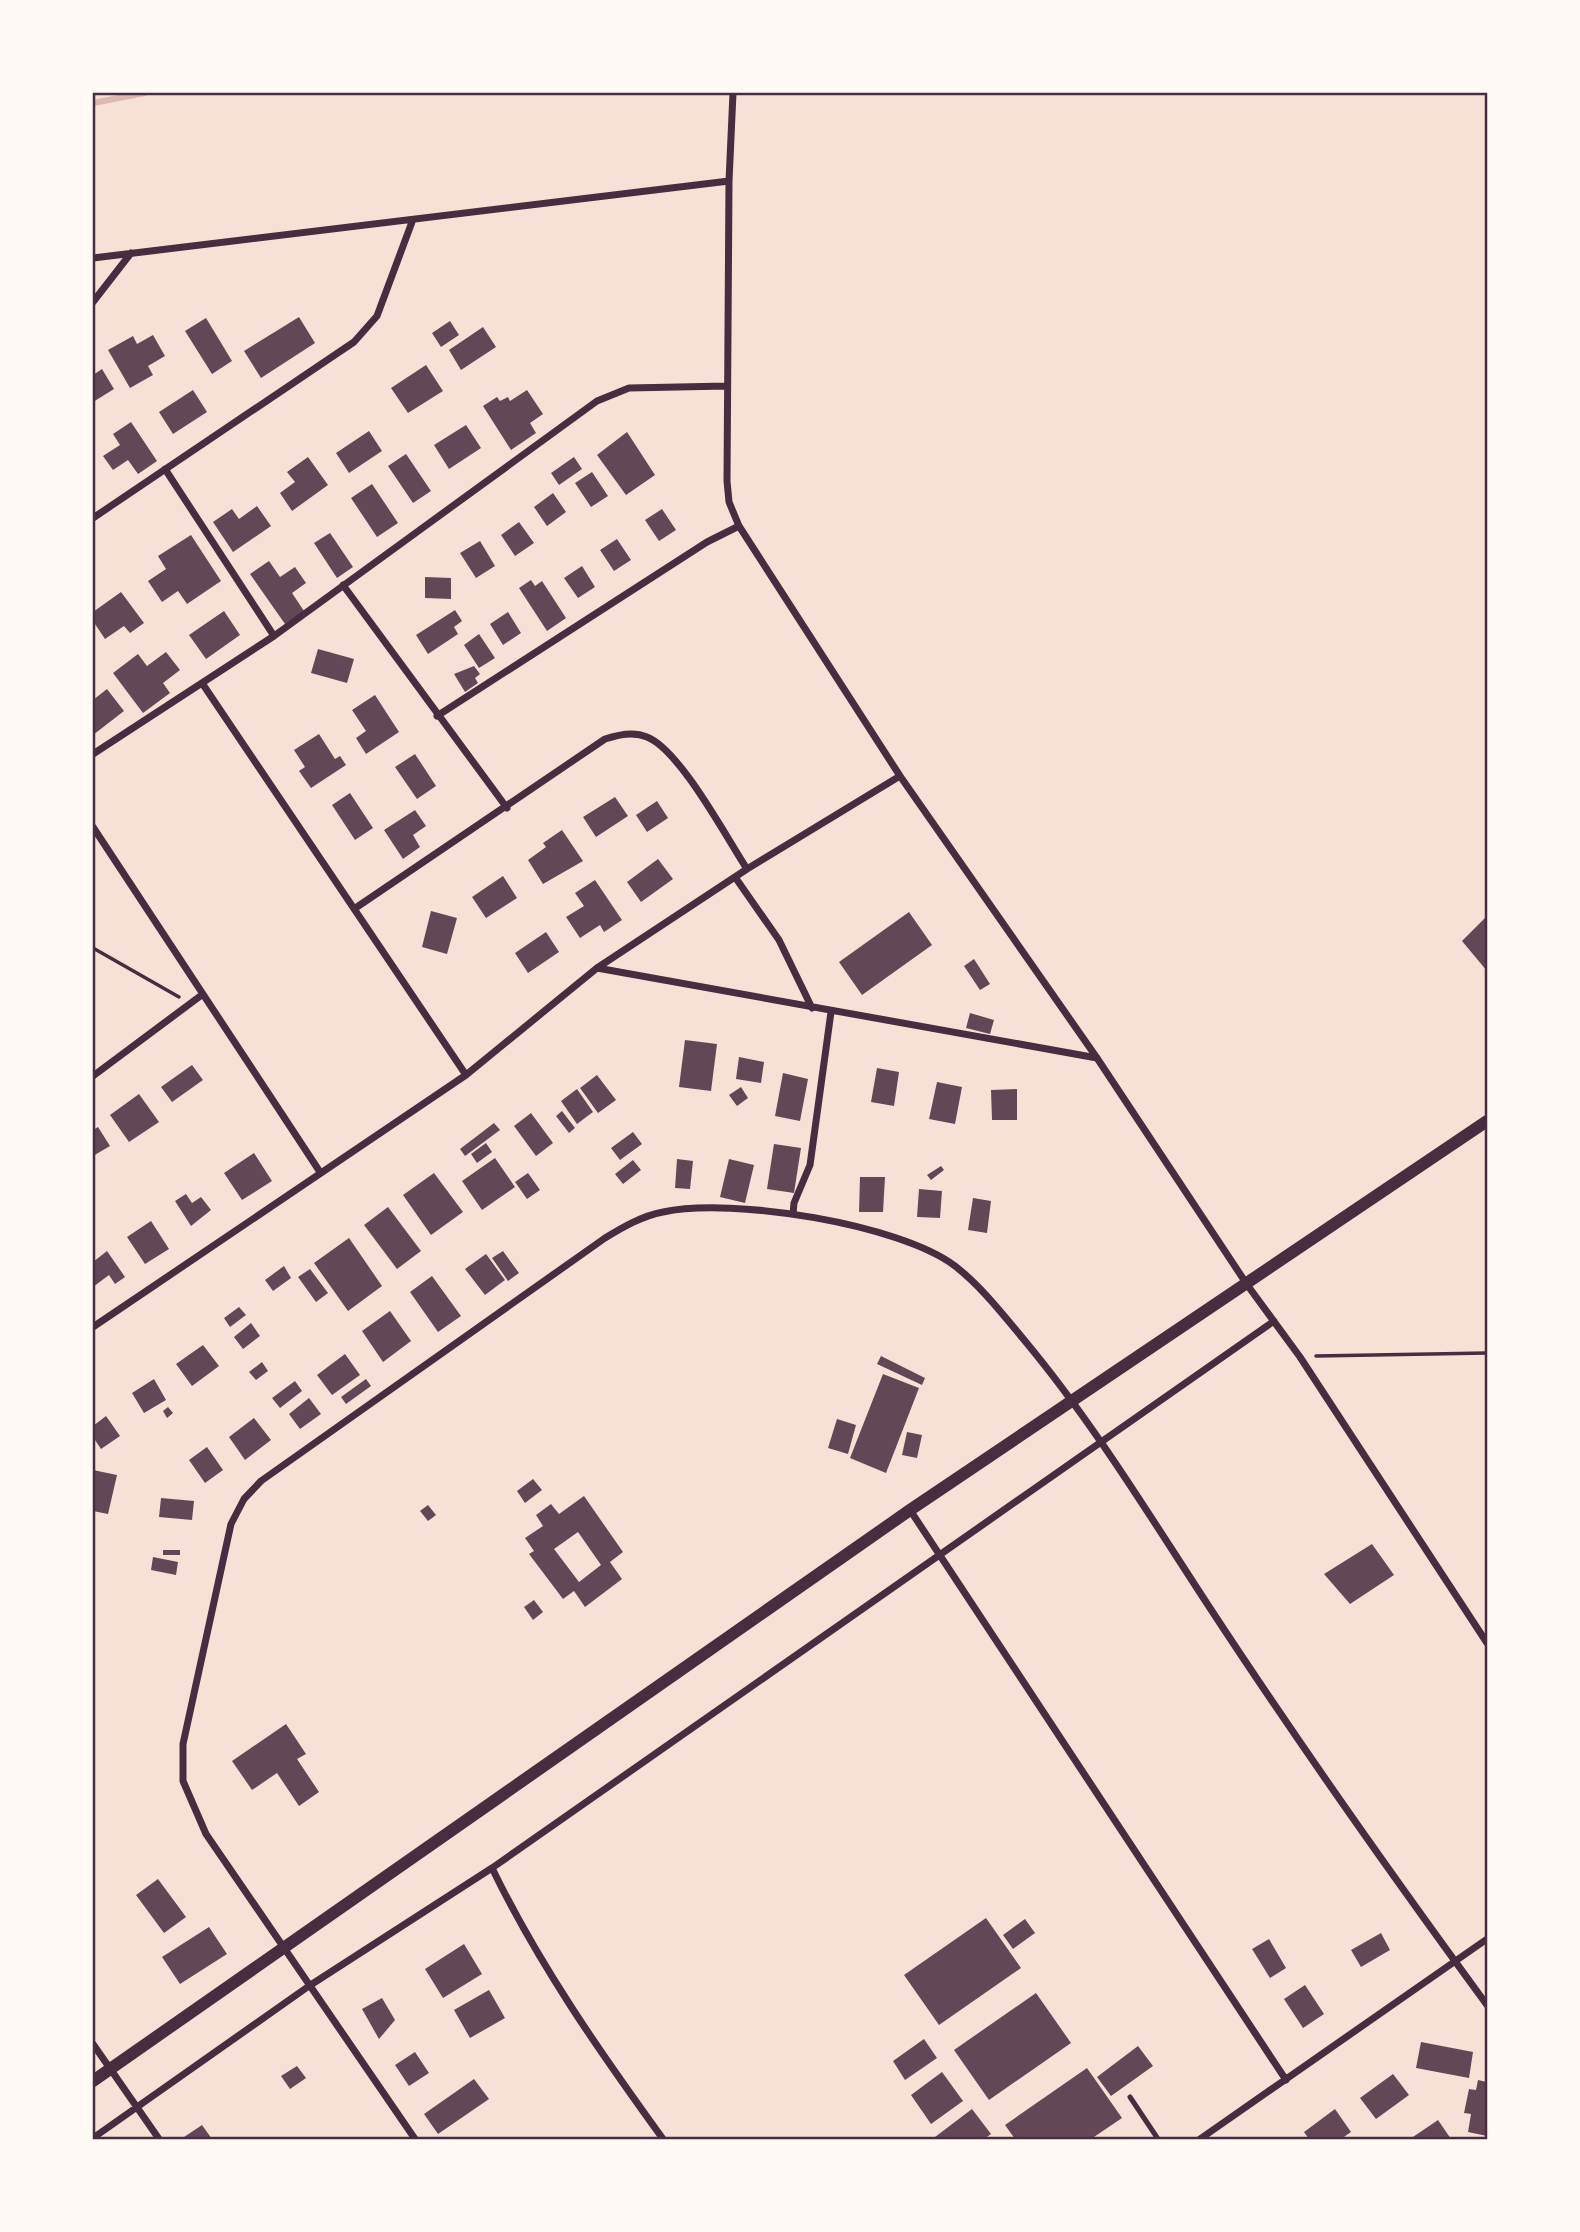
<svg xmlns="http://www.w3.org/2000/svg" width="1580" height="2232" viewBox="0 0 1580 2232" font-family="'Noto Sans',sans-serif">
<style>
.lines{fill:none;stroke-linecap:round;stroke-linejoin:round}
.stream{stroke:#dcb8b0;stroke-width:6}
.building{fill:#644757;fill-rule:evenodd}
.path{stroke:#4a2c40;stroke-width:3.5}
.service{stroke:#4a2c40;stroke-width:5}
.minor{stroke:#4a2c40;stroke-width:7}
.tertiary{stroke:#4a2c40;stroke-width:12}
.neatline{fill:none;stroke:#4a2c40;stroke-width:2.5}
</style>
<rect width="100%" height="100%" fill="#f7e1d7"/>
<g class="lines">
<path class="stream" d="M93 103 145 93"/>
</g>
<path class="building" d="M299 317 315 343 261 378 244 351Z
M206 318 232 361 212 374 185 331Z
M450 321 459 335 441 347 432 333Z
M483 327 496 347 461 370 449 350Z
M153 335 165 356 148 366 153 375 130 388 108 350 133 336 137 344Z
M426 365 443 391 408 413 391 388Z
M102 369 114 389 93 402V375Z
M193 390 207 412 173 434 159 412Z
M527 390 543 414 530 423 536 433 511 450 483 406 497 397 500 401 508 397 510 401Z
M131 422 157 461 138 474 128 460 113 470 103 456 120 445 113 434Z
M466 425 481 448 449 469 434 445Z
M369 431 382 451 349 473 336 453Z
M627 432 655 475 626 495 597 455Z
M406 454 431 491 413 503 388 466Z
M308 457 328 485 292 511 280 493 295 482 287 472Z
M574 457 582 469 559 485 551 473Z
M592 472 608 496 591 507 575 483Z
M372 484 398 523 377 537 351 498Z
M553 493 566 512 547 526 534 507Z
M257 506 271 526 233 552 213 522 232 509 239 519Z
M662 509 676 530 659 541 645 520Z
M519 522 534 543 515 556 501 535Z
M330 533 353 567 337 578 314 543Z
M191 535 221 581 187 604 178 591 162 602 148 581 166 569 158 556Z
M617 539 631 560 614 571 600 550Z
M480 541 495 566 476 578 460 553Z
M269 561 280 577 295 567 306 583 292 593 304 611 285 624 250 574Z
M582 566 595 587 578 598 564 578Z
M425 577 451 578V599L425 598Z
M531 580 535 586 542 581 566 618 547 631 519 588Z
M121 592 144 623 130 633 124 626 105 639 93 621V612Z
M455 610 462 621 454 627 458 634 428 654 416 635Z
M224 611 240 635 206 659 189 635Z
M508 612 521 633 503 645 490 624Z
M479 634 495 658 479 668 464 645Z
M318 649 354 659 347 683 311 673Z
M166 652 180 670 163 683 170 693 143 713 113 673 138 654 147 666Z
M474 666 480 674 475 678 478 683 465 692 454 674Z
M107 689 124 711 93 735V700Z
M375 695 399 732 366 754 356 738 366 731 352 710Z
M319 734 335 759 340 756 346 765 311 788 299 771 305 767 294 750Z
M415 754 436 786 417 799 395 767Z
M350 793 373 828 355 840 332 805Z
M615 797 628 816 596 837 583 817Z
M657 801 668 818 647 832 636 815Z
M415 810 426 826 413 835 420 847 403 859 384 830Z
M562 830 583 861 543 884 528 860 546 847 543 843Z
M658 859 673 879 641 902 627 882Z
M503 876 517 898 486 918 472 897Z
M595 880 622 920 604 932 600 925 580 938 566 917 584 906 575 893Z
M431 911 457 918 447 954 422 947Z
M909 912 932 945 862 995 839 962Z
M1487 916V971L1462 941Z
M546 932 559 952 528 973 515 953Z
M974 959 990 984 980 990 964 966Z
M970 1013 994 1020 990 1034 966 1028Z
M685 1040 717 1044 711 1091 679 1087Z
M739 1057 764 1062 761 1083 736 1079Z
M192 1065 203 1080 172 1102 161 1087Z
M877 1068 899 1072 894 1106 871 1102Z
M783 1073 808 1079 800 1121 775 1116Z
M597 1075 616 1100 598 1113 580 1088Z
M937 1082 962 1087 955 1124 929 1119Z
M741 1087 748 1098 737 1106 729 1095Z
M577 1089 593 1112 577 1124 561 1101Z
M1017 1089V1120H992L991 1090Z
M139 1094 159 1122 129 1142 110 1115Z
M562 1111 575 1128 569 1133 556 1116Z
M531 1113 553 1143 536 1156 514 1126Z
M494 1123 500 1130 465 1156 460 1149Z
M98 1127 110 1146 93 1156V1130Z
M633 1132 642 1144 620 1160 611 1148Z
M486 1143 492 1152 477 1163 471 1154Z
M774 1144 801 1148 794 1193 767 1189Z
M254 1153 272 1181 242 1200 224 1173Z
M495 1158 515 1187 482 1210 462 1181Z
M677 1159 693 1161 690 1189 675 1188Z
M729 1159 754 1165 745 1203 720 1197Z
M633 1160 641 1170 623 1184 615 1174Z
M941 1166 944 1170 931 1180 927 1175Z
M434 1173 463 1212 431 1235 403 1195Z
M528 1173 540 1190 527 1199 515 1182Z
M860 1177H885L883 1212H859Z
M919 1189 942 1191 940 1218 917 1217Z
M186 1194 192 1203 201 1197 211 1210 191 1226 175 1201Z
M973 1198 991 1201 987 1233 968 1230Z
M388 1207 421 1251 397 1269 364 1225Z
M151 1221 169 1249 145 1264 127 1237Z
M349 1238 382 1286 348 1311 314 1263Z
M107 1251 125 1277 115 1284 109 1275 93 1287V1262Z
M503 1251 519 1273 508 1281 492 1258Z
M486 1254 505 1280 485 1295 465 1269Z
M284 1266 291 1278 273 1291 265 1280Z
M310 1269 328 1293 316 1302 298 1277Z
M432 1276 461 1316 438 1332 410 1292Z
M239 1307 246 1315 230 1327 224 1318Z
M390 1311 411 1341 383 1362 362 1331Z
M251 1323 260 1336 243 1349 234 1337Z
M203 1345 219 1366 192 1386 176 1364Z
M345 1354 360 1375 332 1395 317 1375Z
M881 1356 925 1378 922 1385 877 1364Z
M262 1362 268 1371 256 1380 249 1372Z
M883 1374 919 1388 886 1473 850 1458Z
M154 1379 166 1400 144 1413 132 1393Z
M366 1379 371 1386 346 1404 341 1397Z
M295 1381 302 1391 280 1408 272 1398Z
M309 1398 321 1414 300 1429 289 1414Z
M168 1407 173 1413 167 1418 163 1411Z
M106 1416 120 1436 101 1449 93 1437V1426Z
M254 1418 271 1440 245 1460 229 1437Z
M837 1419 856 1425 848 1454 828 1448Z
M907 1432 922 1435 917 1458 902 1455Z
M207 1447 223 1470 205 1483 189 1460Z
M93 1470 117 1475 108 1514 93 1511Z
M533 1479 542 1490 525 1503 517 1491Z
M584 1496 623 1552 610 1562 622 1579 585 1607 574 1591 563 1599 529 1554 534 1551 525 1538 543 1526 536 1515 551 1504 559 1514ZM578 1532 601 1565 579 1582 554 1549Z
M161 1498 194 1501 192 1520 159 1517Z
M428 1505 436 1515 428 1521 420 1511Z
M1372 1544 1394 1575 1350 1604 1324 1574Z
M163 1550H180V1555H163Z
M153 1557 178 1562 176 1575 151 1570Z
M534 1600 543 1612 533 1620 524 1607Z
M286 1724 306 1754 297 1759 319 1792 299 1806 277 1773 252 1790 232 1761Z
M158 1879 186 1917 164 1933 136 1895Z
M986 1918 1021 1968 939 2025 904 1975Z
M1025 1919 1035 1933 1013 1949 1003 1935Z
M209 1927 227 1954 180 1984 162 1957Z
M1381 1933 1390 1950 1361 1967 1351 1950Z
M1269 1939 1286 1968 1270 1978 1252 1949Z
M464 1944 482 1974 443 1998 425 1969Z
M1305 1985 1324 2014 1303 2028 1284 1999Z
M489 1990 505 2018 470 2038 454 2010Z
M1036 1993 1071 2043 989 2100 954 2050Z
M382 1998 395 2020 379 2039 362 2009Z
M924 2039 937 2058 905 2080 893 2061Z
M1421 2042 1473 2052 1469 2078 1416 2068Z
M1138 2046 1153 2066 1111 2096 1097 2077Z
M415 2052 429 2073 409 2086 395 2065Z
M297 2066 306 2078 290 2089 281 2076Z
M1087 2068 1122 2118 1091 2139H1015L1005 2125Z
M942 2072 963 2101 931 2124 911 2095Z
M1393 2074 1409 2095 1376 2119 1360 2098Z
M474 2079 489 2099 438 2134 424 2114Z
M1478 2080 1487 2082V2136L1468 2132 1471 2114 1464 2113 1469 2089 1476 2090Z
M972 2109 991 2134 984 2139H937L935 2137Z
M1335 2109 1351 2132 1341 2139H1309L1304 2132Z
M1438 2120 1451 2139H1410Z
M202 2125 212 2139H181Z"/>
<g class="lines">
<path class="path" d="M93 948 179 997
M1316 1356 1487 1353"/>
<path class="service" d="M1130 2097 1158 2139"/>
<path class="minor" d="M733 93 729 181 727 481 729 502 739 526 900 776 1097 1058 1248 1286 1300 1357 1487 1643
M93 258 729 181
M93 302 131 253
M165 469 274 636
M93 518 354 342 377 316 412 222
M343 585 507 808
M202 683 466 1075
M437 716 707 542 739 526
M93 754 274 636 597 401 629 388 727 386
M93 827 320 1172
M735 877 779 940 812 1008
M354 909 605 739C618 735 633 731 647 737 680 750 726 837 747 869
M597 968 1097 1058
M93 1076 203 994
M793 1214 794 1203 810 1165 831 1012
M93 1327 466 1075 597 968 747 869 900 776
M910 1510 1286 2080
M492 1868C539 1965 600 2052 663 2139
M93 2044 159 2139
M93 2138 309 1986 492 1868 1274 1321
M415 2139 206 1834 183 1781V1744L231 1524 244 1499 261 1481 605 1238C623 1227 642 1216 663 1212 732 1197 900 1224 955 1266 982 1287 1004 1316 1025 1341 1094 1424 1149 1515 1208 1605 1297 1741 1391 1874 1487 2005
M1200 2139 1487 1939"/>
<path class="tertiary" d="M93 2081 910 1510 1487 1121"/>
</g>
<rect width="1580" height="2232" fill="none" stroke="#fffaf5" stroke-width="189"/>
<rect x="94" y="94" width="1392" height="2044" class="neatline"/>
</svg>
